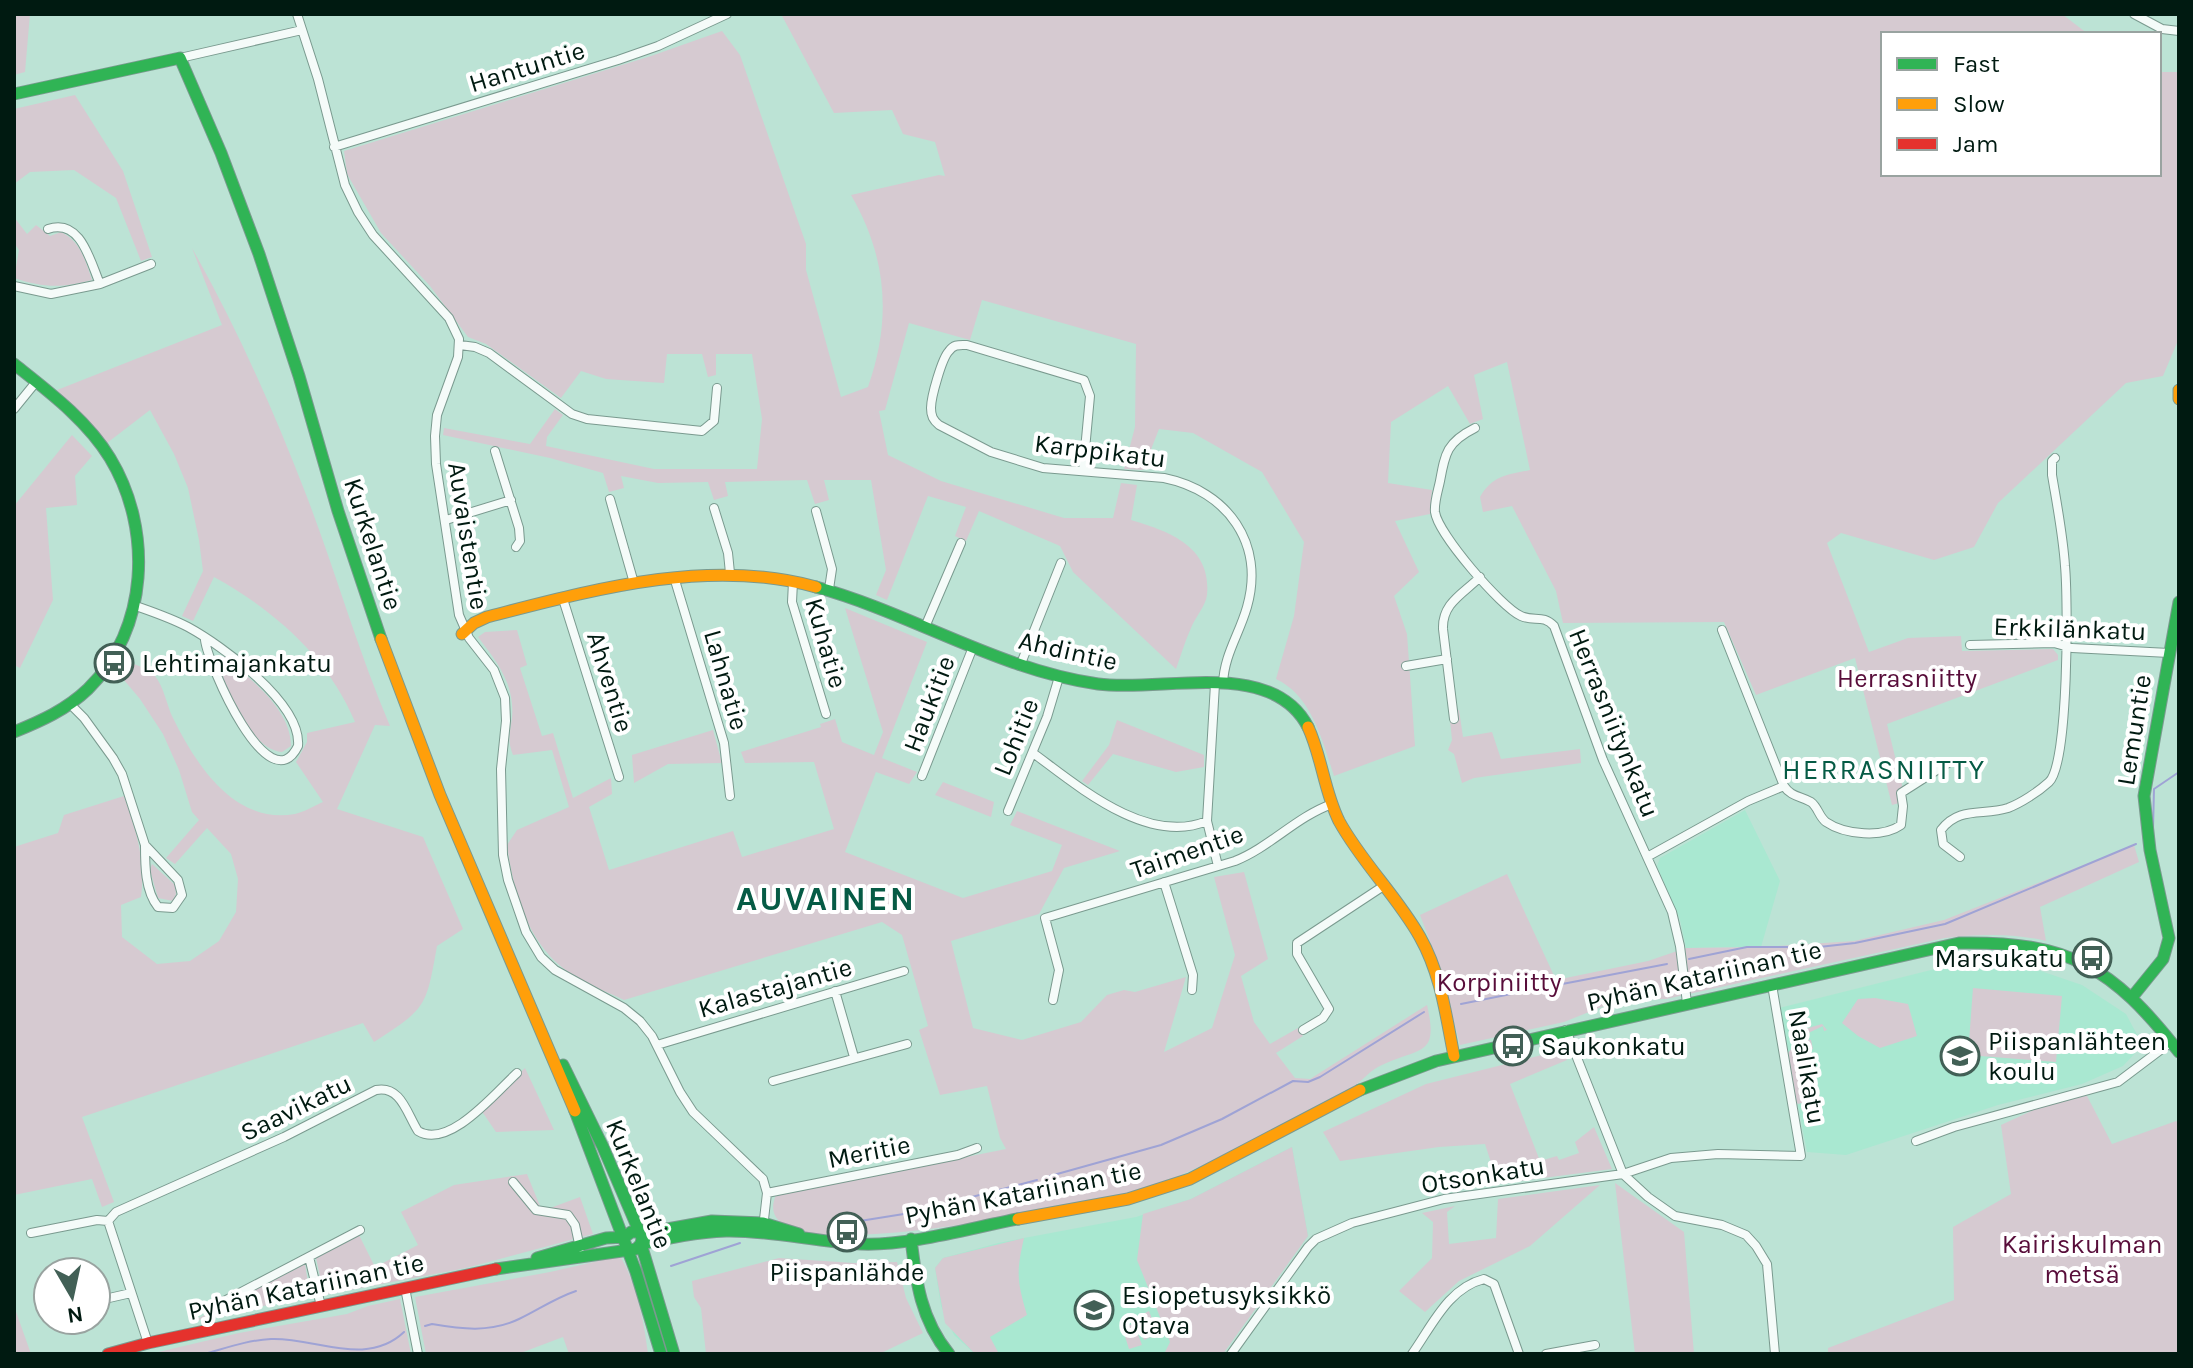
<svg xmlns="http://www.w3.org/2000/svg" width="2193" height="1368" viewBox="0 0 2193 1368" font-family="Karla,sans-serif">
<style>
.built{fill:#a9e8d1}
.green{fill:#d6cad1}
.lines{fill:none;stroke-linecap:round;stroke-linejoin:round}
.stream{stroke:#9fa3d5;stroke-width:2}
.street-casing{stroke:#7a9a8f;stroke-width:10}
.fast-casing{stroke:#7a9a8f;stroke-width:13}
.slow-casing{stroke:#7a9a8f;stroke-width:13}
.jam-casing{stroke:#7a9a8f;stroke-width:13}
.street{stroke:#f5fbf9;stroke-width:8}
.fast{stroke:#30b455;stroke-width:11}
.slow{stroke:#ff9f0a;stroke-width:11}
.jam{stroke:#e5322d;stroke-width:11}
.labels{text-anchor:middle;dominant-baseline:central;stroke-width:8;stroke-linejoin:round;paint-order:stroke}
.street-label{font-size:26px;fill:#001a11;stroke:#fff}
.poi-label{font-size:26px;fill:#001a11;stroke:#fff;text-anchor:start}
.park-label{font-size:26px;fill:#580d3a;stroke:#fff}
.neighbourhood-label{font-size:28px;letter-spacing:2px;fill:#065b45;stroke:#fff}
.district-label{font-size:34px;font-weight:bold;letter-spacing:2px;fill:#065b45;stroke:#fff}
</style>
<rect width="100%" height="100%" fill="#bce3d5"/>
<path class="built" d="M1745 810 1780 881 1761 947 1686 948 1680 920 1657 866 1660 858Z
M1963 962 2006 963 2032 968 2082 985 2126 1014 2141 1042V1047L2123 1066 2082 1084 1998 1105 1846 1155 1807 1152 1779 1008Z
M1292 1147 1308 1236 1223 1354H975L954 1335 941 1306 935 1268 943 1258 998 1243 1136 1217 1191 1199Z"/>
<path class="green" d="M14 14H30L25 72 14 75Z
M781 14H2062L2088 34H1883V174H2159V72H2179V338L2163 376 2126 383 1998 503 1974 547 1934 560 1841 533 1827 543 1869 652 1908 638 1961 636 1962 651 2053 649 2058 655V660L1887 724 1906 801 1892 805 1855 658 1756 695 1724 622 1563 623 1556 591 1512 506 1483 512 1480 497C1493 475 1507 475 1530 470L1507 362 1474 375 1483 419 1470 424 1448 386 1391 422 1388 483 1432 490 1430 514 1395 521 1419 572 1394 596 1407 634 1415 746 1334 776C1322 740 1312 696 1276 679L1294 616 1304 542 1262 472 1193 433 1159 429 1143 470 1124 469 1135 427 1136 344 982 300 970 340 909 323 885 410 879 411 888 455 941 481 1064 518H1113L1121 483 1137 485 1131 520C1168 531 1212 546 1207 595 1206 605 1195 618 1191 628 1185 641 1181 655 1176 669L1073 572 1060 546 979 511 966 541 955 536 966 507 928 496 887 600 876 595 886 570 871 480H824L829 500 815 504 807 480 725 482 728 496 714 500 708 482 658 483 621 476 624 488 609 492 603 473 550 458 443 435 444 428 530 444 555 409 563 415 547 437 546 446 654 469H757L762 419 752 354H716V375L708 377 702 354H667L664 383 606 379 581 371 561 398 486 344 468 337 430 286 381 233 347 174 344 151 651 56 722 31 740 55 806 244V270L841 397 868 387C892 319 887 257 851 195L939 175 945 176 935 142 903 134 892 110 834 113Z
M75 95 123 171 152 257 141 261 116 198 74 170 30 172 14 184V109Z
M14 217 27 234 36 225 50 236 61 232C81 242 85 260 92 280 63 288 43 288 14 278L19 250 14 243Z
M192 248C237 328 274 411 307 497 336 573 358 651 390 726L375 725 337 809 423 837 463 929 437 946C426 1007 427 1008 374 1042L363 1023 82 1117 114 1202 102 1207 92 1179 14 1195V847L58 833 64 815 124 796C136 830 146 860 141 897L121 905 122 937 157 964 190 961 219 941 236 912 238 879 231 854 207 828 175 864 166 858 199 820 192 812 179 770 163 734 140 699 113 667 118 658C128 663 144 666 152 673 164 684 166 704 173 718 196 765 235 825 295 814 304 812 314 806 323 802L296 762 307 742V733L355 722C328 657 274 610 214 577L193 621 182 616 203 571 199 540 188 488 174 454 150 410 107 443 57 390 222 325Z
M72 435 92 456 75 476 77 505 46 508 53 600 20 668 14 665V506Z
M845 608 927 642 882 758 917 772 909 784 876 772 845 852 963 898 1052 871 1062 845 1010 825 1017 811 1120 851 1064 868 1039 914 951 941 973 1028 1022 1040 1081 1022 1107 995 1124 990 1135 992 1186 977 1164 1052 1212 1028 1235 955 1214 877 1244 872 1268 959 1241 976 1254 1022 1270 1044 1298 1028 1303 1036 1276 1053 1295 1078 1310 1079 1427 1005C1439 1057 1421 1047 1382 1065 1371 1069 1361 1082 1351 1089 1280 1122 1212 1168 1137 1191 1104 1198 737 1284 776 1195L1006 1149 1000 1138 987 1086 940 1095 919 1030 928 1026 902 935 882 922 624 1000C603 990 580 982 563 968 526 939 513 889 507 845L517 830 569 807 552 750 513 755C507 740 510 733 512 718 515 684 497 662 478 637L485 632 517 630 527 665 520 668 542 736 553 733 573 798 611 778 612 794 589 807 609 870 733 831 742 857 834 829 814 762 745 763 741 752 821 727 820 724 835 719 842 742 874 755 883 732Z
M218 657H225C250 679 291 709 291 746L282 752C250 750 228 689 216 662Z
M1459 710 1463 737 1492 732 1501 759 1580 749 1581 763 1474 778 1462 783 1454 754 1448 750 1452 740 1449 711Z
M1117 720 1204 755V767L1176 772 1113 754 1088 785 1082 781 1109 745Z
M713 730 722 763 668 764 634 783 632 755Z
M943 782 994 802 991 817 935 795Z
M2134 845 2139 862 2040 907 2046 941C2014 933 1978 934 1945 938L1666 999 1631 1000 1609 1004 1564 1022 1460 1045 1439 965 1420 915 1507 874 1556 980 1648 961 1686 948 1761 947 1854 941 1944 920Z
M152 864 175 885 176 894 173 901 158 898 150 870Z
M1973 988 2062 996 2056 1062 1968 1055Z
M1875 998 1908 1004 1917 1036 1880 1048 1858 1036 1842 1023 1858 999Z
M1822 1024 1827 1030 1824 1031 1823 1026 1806 1034 1807 1040H1811L1813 1049 1809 1050 1811 1057H1814L1818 1075 1807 1077 1808 1094 1805 1095 1806 1102 1798 1104 1795 1101 1788 1053 1808 1028Z
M1562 1050 1567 1060 1510 1084 1540 1161 1557 1156 1559 1160 1579 1153 1575 1142 1594 1127 1612 1169 1498 1184 1485 1144 1439 1147 1340 1161 1323 1132 1426 1084Z
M525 1068 554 1130 496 1132 481 1110Z
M2087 1096 2112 1144 2176 1121 2179 1123V1354H1828V1348L1954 1300 1953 1227 2011 1194 2001 1125 2059 1098Z
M1292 1147 1308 1236 1223 1354H1164L1170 1342 1137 1260 1143 1214 1191 1199Z
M527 1174 542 1211 580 1197 593 1234 466 1268 324 1295 316 1258 359 1235 375 1267 418 1245 401 1212 454 1185Z
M1615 1183 1684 1232 1694 1354H1635Z
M1600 1185 1530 1246 1459 1281 1425 1312 1399 1291 1432 1258 1433 1222 1422 1213 1455 1206 1447 1212 1449 1244 1496 1238 1498 1199Z
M1024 1238C1016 1273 1017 1281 1027 1315L990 1337 999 1354H975L945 1323 935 1268 943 1258Z
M620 1256C637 1284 644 1322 648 1354H569L563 1337 518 1354H426L415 1297 550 1272Z
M779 1258 854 1263 897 1262 906 1298 923 1333 879 1354H706L701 1308 694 1297 692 1281Z
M305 1264 310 1296 193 1321Z
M400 1299 411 1354H150L239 1333 347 1314 368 1306Z
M14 1306 31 1354H14Z
M1149 1311 1158 1334 1144 1340 1135 1318Z
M1134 1324 1142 1345 1129 1349 1122 1327Z"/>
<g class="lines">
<path class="stream" d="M2153 829 2154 789 2179 772
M1689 959 1747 947H1819L1855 943 1945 924 2136 844
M1557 985 1667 964
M1461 1004 1546 987
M1050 1176 1161 1145 1222 1119 1293 1081 1308 1082 1320 1077 1424 1012
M841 1224 910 1213 1037 1180
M671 1266 740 1243
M425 1326 432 1324C461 1329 490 1333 519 1319 538 1310 555 1298 576 1291
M204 1354C226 1348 248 1340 271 1339 315 1337 366 1368 404 1332"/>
<g class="street-casing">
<path id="street" d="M297 14 318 79 345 185 358 212 373 235 449 318 459 339 458 357 437 415 435 436 436 464 459 615 469 638 494 670 505 698 506 721 501 769 503 855 508 880 526 932 541 957 555 970 624 1008 640 1021 652 1036 680 1092 693 1112 763 1179 767 1193 763 1228
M2134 14 2162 29 2179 31
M180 58 302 30
M334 147 618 60 658 46 727 14
M100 284 151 264
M14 286 51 294 100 284C90 261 81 218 48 229
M460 345 475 347 489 353 572 414 587 419 702 431 714 421 717 388
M14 409 36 382
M1475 428C1447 442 1445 453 1440 481 1438 491 1434 502 1435 512 1438 534 1501 607 1521 616 1534 622 1543 614 1554 626L1603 760 1672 912 1680 946 1687 1003
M495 451 519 528 520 541 516 547
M1083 471 1090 396 1084 380 967 345C959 345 954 344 949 351 942 358 931 397 931 408 931 416 933 420 939 425L991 452 1043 468 1164 478C1228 491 1265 544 1247 607 1239 635 1224 655 1223 684
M610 499 634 583
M714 508 728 553 730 573
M816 511 832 569 829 589
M446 520 511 500
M674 577 724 743 730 796
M793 582 792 602 826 714
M563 599 619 777
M136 606C153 612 171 618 188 627 221 645 302 703 298 746 269 805 208 664 205 640
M925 627 961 543
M1970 645 2054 643 2072 648 2169 653
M1020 666 1061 563
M1406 666 1447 659
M1215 684 1207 821 1218 866
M70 704 84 718 113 758 122 774 145 845 178 880 182 895 173 908 158 907C145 891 145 865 145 845
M1454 719 1443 629C1442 603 1463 594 1480 577
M1033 753C1078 786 1147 846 1207 821
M922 776 973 647
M1784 786C1791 797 1801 796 1811 802 1818 807 1819 817 1826 822 1845 835 1883 838 1901 825L1903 806 1901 793 1948 763
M1008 811 1047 717 1059 677
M1647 857 1748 801 1784 786 1722 630
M1960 857 1943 844 1941 830C1959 806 1983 816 2008 808 2021 803 2038 792 2049 782 2069 764 2068 598 2065 566 2063 535 2057 505 2052 475V461L2055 458
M1164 882 1193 975 1192 990
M835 991 854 1057
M1053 1000 1059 970 1045 918 1235 861C1270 847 1296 817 1332 804
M1303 1030 1323 1018 1329 1009 1297 954V943L1385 885
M1566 1030 1623 1174 1648 1197 1675 1216 1722 1225 1746 1235 1756 1246 1767 1264 1775 1354
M657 1045 904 971
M773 1081 907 1044
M1916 1141 1954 1127 2118 1082 2171 1042
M513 1182 536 1210 568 1215 575 1225 580 1248
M767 1193 958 1155 977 1148
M108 1221 116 1212 284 1137 376 1090C401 1085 407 1114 418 1131 449 1150 496 1092 517 1073
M108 1221 148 1343
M31 1233 97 1220 108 1221
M309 1257 321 1306
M405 1288 418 1354
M96 1301 131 1293
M207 1310 360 1230
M1231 1354 1308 1247 1316 1239 1352 1223 1444 1199 1623 1174 1671 1158 1718 1154 1801 1156 1772 985
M1412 1354C1432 1326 1448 1288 1484 1279L1494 1284 1519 1354
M1546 1354 1595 1345"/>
</g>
<g class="fast-casing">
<path id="fast" d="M14 94 180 58 221 153 259 254 299 376 338 511 381 639
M14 364C48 391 87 420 110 458 153 529 149 629 88 689 66 710 41 721 14 732
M816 587C911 613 999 670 1098 684 1162 693 1272 657 1308 727
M2133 996 2163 959 2169 938 2150 850 2144 796 2179 602
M563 1065 603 1147 642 1238 641 1244 674 1354
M1360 1090 1436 1061 1959 943C2070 941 2112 967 2179 1052
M575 1111 636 1272 661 1354
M911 1239C916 1282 921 1320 949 1354
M537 1258 606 1238 625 1237 631 1232 656 1231 712 1221 763 1223 799 1234
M496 1269 636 1249 641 1244C669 1238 697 1232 726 1231 771 1230 816 1242 861 1244 908 1246 971 1228 1018 1219"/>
</g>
<g class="slow-casing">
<path id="slow" d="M2179 390V399
M462 634 474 623 487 617C592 590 708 557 816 587
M381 639 440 795 575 1111
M1308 727C1322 757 1324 791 1339 821 1362 863 1397 896 1420 937 1441 974 1446 1016 1454 1056
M1018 1219 1128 1199 1190 1179 1360 1090"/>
</g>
<g class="jam-casing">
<path id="jam" d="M108 1354 148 1343 496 1269"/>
</g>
<use href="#street" class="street"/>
<use href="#fast" class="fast"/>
<use href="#slow" class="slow"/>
<use href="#jam" class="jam"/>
</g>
<defs>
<g id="bus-ring" transform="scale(2)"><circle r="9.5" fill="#fff" stroke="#426056" stroke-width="1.5"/><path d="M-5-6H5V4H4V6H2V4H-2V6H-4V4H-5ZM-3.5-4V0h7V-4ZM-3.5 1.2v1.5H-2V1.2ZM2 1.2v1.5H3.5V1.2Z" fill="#426056"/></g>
<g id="school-ring" transform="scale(2)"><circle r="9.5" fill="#fff" stroke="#426056" stroke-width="1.5"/><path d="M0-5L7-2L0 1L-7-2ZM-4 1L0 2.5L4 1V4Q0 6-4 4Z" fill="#426056"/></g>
</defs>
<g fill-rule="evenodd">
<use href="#bus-ring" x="114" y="663"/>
<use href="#bus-ring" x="2092" y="958"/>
<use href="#bus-ring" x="1513" y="1046"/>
<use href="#school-ring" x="1960" y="1056"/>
<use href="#bus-ring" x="847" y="1232"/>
<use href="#school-ring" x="1094" y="1310"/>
</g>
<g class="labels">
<g class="street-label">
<text transform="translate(527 67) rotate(-17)">Hantuntie</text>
<text transform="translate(1100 451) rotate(7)">Karppikatu</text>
<text transform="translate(468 536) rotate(81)">Auvaistentie</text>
<text transform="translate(373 544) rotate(72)">Kurkelantie</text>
<text transform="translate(2070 629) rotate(2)">Erkkilänkatu</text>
<text transform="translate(826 643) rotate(74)">Kuhatie</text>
<text transform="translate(1068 651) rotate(13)">Ahdintie</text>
<text transform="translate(726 680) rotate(74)">Lahnatie</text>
<text transform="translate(610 682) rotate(73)">Ahventie</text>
<text transform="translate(929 704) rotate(-69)">Haukitie</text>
<text transform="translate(1614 723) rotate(68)">Herrasniitynkatu</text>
<text transform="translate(2134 730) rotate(-81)">Lemuntie</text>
<text transform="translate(1016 737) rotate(-68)">Lohitie</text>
<text transform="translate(1187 852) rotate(-19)">Taimentie</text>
<text transform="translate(1704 976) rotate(-13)">Pyhän Katariinan tie</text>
<text transform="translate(775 988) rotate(-16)">Kalastajantie</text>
<text transform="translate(1807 1067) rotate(80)">Naalikatu</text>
<text transform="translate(296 1108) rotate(-26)">Saavikatu</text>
<text transform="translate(869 1152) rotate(-11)">Meritie</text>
<text transform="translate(1483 1175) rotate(-9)">Otsonkatu</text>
<text transform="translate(639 1184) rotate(68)">Kurkelantie</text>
<text transform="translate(1023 1193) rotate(-11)">Pyhän Katariinan tie</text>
<text transform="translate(306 1287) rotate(-12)">Pyhän Katariinan tie</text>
</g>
<g class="poi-label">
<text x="142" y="663">Lehtimajankatu</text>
<text x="2064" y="958" text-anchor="end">Marsukatu</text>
<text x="1988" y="1041">Piispanlähteen<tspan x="1988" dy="30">koulu</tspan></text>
<text x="1541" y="1046">Saukonkatu</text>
<text x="847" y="1272" text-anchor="middle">Piispanlähde</text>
<text x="1122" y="1295">Esiopetusyksikkö<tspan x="1122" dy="30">Otava</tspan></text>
</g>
<g class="park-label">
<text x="1907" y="678">Herrasniitty</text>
<text x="1499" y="982">Korpiniitty</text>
<text x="2082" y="1244">Kairiskulman<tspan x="2082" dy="30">metsä</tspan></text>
</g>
<g class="neighbourhood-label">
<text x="1884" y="769">HERRASNIITTY</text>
</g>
<g class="district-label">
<text x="826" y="899">AUVAINEN</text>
</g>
</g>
<rect width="2193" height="1368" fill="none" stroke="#001a11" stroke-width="32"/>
<rect x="1881" y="32" width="280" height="144" fill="#ffffff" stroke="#99a3a0" stroke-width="2"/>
<rect x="1897" y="58" width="40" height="12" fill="#30b455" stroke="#99a3a0" stroke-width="2"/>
<text x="1953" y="72" font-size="24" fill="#001a11">Fast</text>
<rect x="1897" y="98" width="40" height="12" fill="#ff9f0a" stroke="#99a3a0" stroke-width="2"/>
<text x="1953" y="112" font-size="24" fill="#001a11">Slow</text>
<rect x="1897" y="138" width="40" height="12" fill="#e5322d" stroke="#99a3a0" stroke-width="2"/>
<text x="1953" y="152" font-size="24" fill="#001a11">Jam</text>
<g transform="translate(72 1296) rotate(171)"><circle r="38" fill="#ffffff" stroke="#99a3a0" stroke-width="2"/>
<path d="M0-6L14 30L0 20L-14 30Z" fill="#426056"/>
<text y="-12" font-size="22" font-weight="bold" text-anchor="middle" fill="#001a11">N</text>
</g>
</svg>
